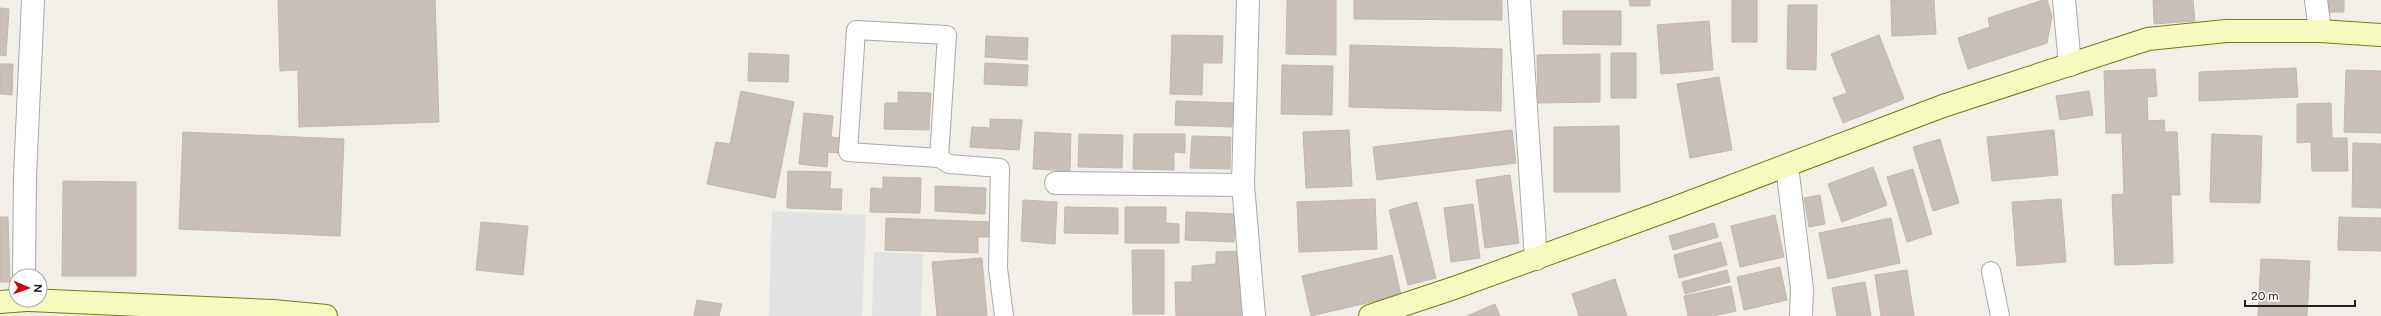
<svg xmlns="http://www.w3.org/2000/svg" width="2381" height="316" viewBox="0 0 2381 316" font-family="Figtree,sans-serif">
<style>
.parking{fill:#e2e2e2}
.building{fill:#c7bfb8;stroke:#c4b6ab}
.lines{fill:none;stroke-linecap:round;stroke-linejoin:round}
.lane-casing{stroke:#a9a9a9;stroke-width:20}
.street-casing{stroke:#a9a9a9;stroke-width:24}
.secondary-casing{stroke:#707d05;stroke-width:24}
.lane{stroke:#fff;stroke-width:18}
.street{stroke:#fff;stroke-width:22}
.secondary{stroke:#f7fabf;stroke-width:22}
</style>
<rect width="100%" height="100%" fill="#f2efe9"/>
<path class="parking" d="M772 211 866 215 862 316H769Z
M874 252 923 254 921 316H872Z"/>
<path class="building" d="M278 0H435L439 122 299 127 298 70 280 71Z
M1287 0H1336V55L1286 54Z
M1354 0H1502V20L1354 19Z
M1629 0H1650V6H1630Z
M1732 0H1757V42H1732Z
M1891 0H1934L1936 34 1892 36Z
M2043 0H2047L2052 16 2047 43 1968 69 1958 38 1990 27 1988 18Z
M2153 0H2193L2195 21 2154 24Z
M2326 0H2344V12H2326Z
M1788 5H1817L1816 70 1787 69Z
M0 8 9 9 6 56 0 55Z
M1563 11H1621V45L1563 44Z
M1709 21 1713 70 1661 74 1657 25Z
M1172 35 1223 36 1222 63H1203L1202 95 1170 94Z
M1879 35 1904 99 1843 123 1833 98 1847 93 1831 54Z
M986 36 1028 38 1027 60 985 57Z
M1350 45 1502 49 1501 111 1349 107Z
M749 53 789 55 788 82 748 81Z
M1611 53H1636V98H1611Z
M1600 54V102L1538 103 1537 55Z
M985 63 1028 65 1027 86 984 84Z
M0 64H13L12 95 0 94Z
M1282 65 1333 66 1332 115 1281 114Z
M2296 68 2298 97 2199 101V72Z
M2155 69 2157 96 2147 97 2148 121 2164 120 2165 132H2177L2180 195H2171L2173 263 2115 265 2112 195 2124 194 2122 133H2106L2104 71Z
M2346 70 2381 71V133L2344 132Z
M1719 77 1732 150 1690 158 1677 84Z
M741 91 794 102 775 198 707 184 716 142 730 144Z
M2089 91 2093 115 2060 120 2056 96Z
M898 92 931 93 929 130 884 129 885 103H898Z
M1176 101 1233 103 1232 127 1175 125Z
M2331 103 2332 138H2347L2348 171H2312L2311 142 2297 143V104Z
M804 113 833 116 831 137 841 138 839 153 828 152 827 167 799 164Z
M990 119 1022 120 1019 150 970 147 972 127 990 128Z
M1619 126 1620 192H1554V127Z
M1349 130 1352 186 1306 188 1303 132Z
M1512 130 1516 163 1377 180 1373 147Z
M2054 130 2058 175 1992 181 1987 137Z
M183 132 344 139 340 236 179 229Z
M1035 132 1071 134 1070 171 1033 169Z
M1079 134 1123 135 1122 168 1078 167Z
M1134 134H1185V153L1174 152V170L1133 169Z
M2212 134 2262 136 2260 203 2210 202Z
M1192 136 1231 137 1230 169 1190 168Z
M1940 139 1959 203 1933 211 1913 147Z
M2353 143 2381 144V208L2352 207Z
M1873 167 1887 205 1842 222 1828 184Z
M1913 169 1932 234 1907 242 1887 177Z
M788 171 831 172 830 189H842L841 210 787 208Z
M1510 175 1519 243 1485 248 1476 180Z
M883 177 921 178 920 213 870 212 871 188 883 189Z
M63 181 136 182V276H62Z
M935 186 986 188 985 214 935 211Z
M1820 195 1825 224 1809 227 1804 198Z
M1375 199 1377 249 1299 252 1297 202Z
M2061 199 2066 262 2017 266 2012 202Z
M1023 200 1057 202 1055 244 1021 241Z
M1417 202 1436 278 1408 285 1389 210Z
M1473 204 1480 258 1451 262 1444 208Z
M1065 207 1118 208V234L1064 233Z
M1125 207H1166V223L1179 224V243H1125Z
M1186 212 1235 214 1234 242 1185 240Z
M1775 215 1784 257 1740 267 1731 226Z
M0 217H8L10 282H0Z
M2339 217 2381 218V251L2338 250Z
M886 218 991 222V237H978V253L885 250Z
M1891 218 1900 263 1828 279 1819 233Z
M481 222 528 226 523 275 476 270Z
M1714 223 1718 237 1673 250 1669 236Z
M1721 242 1727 265 1679 278 1674 255Z
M1132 250H1164V314H1133Z
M1243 251 1244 316H1176L1175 282H1192V266L1216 264V252Z
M1392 255 1401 295 1311 316 1302 276Z
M982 258 987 316H937L932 262Z
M2261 259 2310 261 2307 316H2258Z
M1780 267 1787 300 1744 310 1737 277Z
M1727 270 1730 282 1685 294 1682 282Z
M1907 270 1914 316H1881L1875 275Z
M1615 279 1627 316H1579L1572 294Z
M1865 282 1871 316H1837L1832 288Z
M1731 286 1736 311 1713 316H1688L1684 296Z
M697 300 722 304 719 316H694Z
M1495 304 1500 316H1467Z"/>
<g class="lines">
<g class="lane-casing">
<path id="lane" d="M856 30 947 35 939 158 848 152Z
M939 158 949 164 1000 168 998 268 1004 316
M1991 271 2000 316"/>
</g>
<g class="street-casing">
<path id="street" d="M1248 0 1243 185 1254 316
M1519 0 1536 259
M2064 0 2070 65
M2316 0 2320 31
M1787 166 1802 289 1801 316
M1056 183 1243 185
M24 276 25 176 33 0"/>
</g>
<g class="secondary-casing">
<path id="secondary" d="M29 300 273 311 326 316
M0 302 26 300
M1370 316 1454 288 1674 208 1943 106 2148 39 2226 31H2320L2381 35"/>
</g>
<use href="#lane" class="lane"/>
<use href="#street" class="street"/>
<use href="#secondary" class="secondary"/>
</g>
<g transform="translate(28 288) rotate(92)"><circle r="19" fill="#ffffff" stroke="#a7a7a7"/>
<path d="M0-3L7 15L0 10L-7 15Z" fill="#d40000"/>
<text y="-6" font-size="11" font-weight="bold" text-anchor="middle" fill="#222222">N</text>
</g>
<path d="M2245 300v6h110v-6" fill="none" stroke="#222222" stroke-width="2"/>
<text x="2251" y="300" font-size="12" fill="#222222" stroke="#ffffff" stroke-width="3" paint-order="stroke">20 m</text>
</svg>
